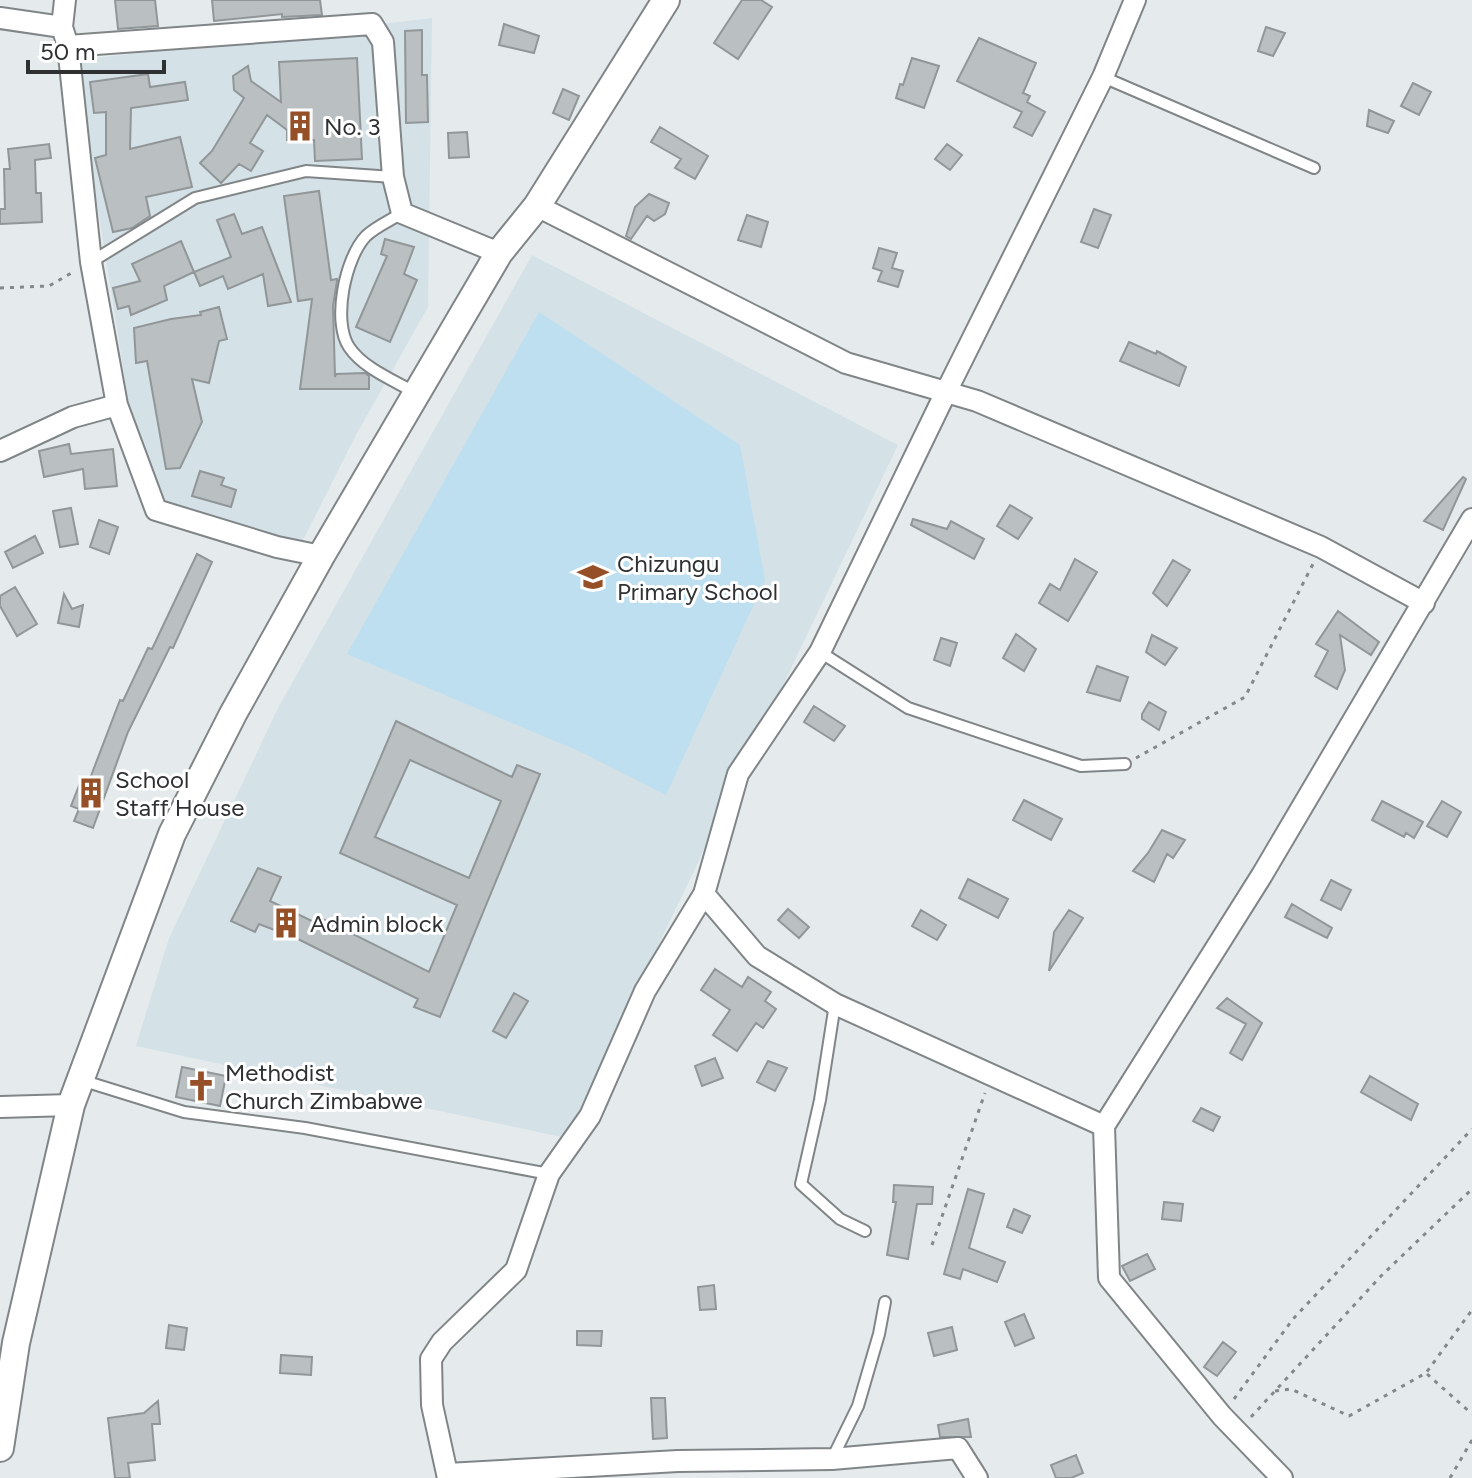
<svg xmlns="http://www.w3.org/2000/svg" width="1472" height="1478" viewBox="0 0 1472 1478" font-family="Figtree,sans-serif">
<style>
.built{fill:#d4e1e7}
.green{fill:#bddfef}
.building{fill:#babfc1;stroke:#919698;stroke-width:2;fill-rule:evenodd}
.lines{fill:none;stroke-linecap:round;stroke-linejoin:round}
.lane-casing{stroke:#808587;stroke-width:14}
.street-casing{stroke:#808587;stroke-width:24}
.secondary-casing{stroke:#808587;stroke-width:30}
.path{stroke:#848889;stroke-width:3;stroke-dasharray:4 6;stroke-linecap:butt}
.lane{stroke:#fff;stroke-width:10}
.street{stroke:#fff;stroke-width:20}
.secondary{stroke:#fff;stroke-width:26}
.labels{text-anchor:middle;dominant-baseline:central;stroke-width:6;stroke-linejoin:round;paint-order:stroke}
.poi-label{font-size:24px;fill:#2e3031;stroke:#fff;text-anchor:start}
</style>
<rect width="100%" height="100%" fill="#e5ebed"/>
<path class="built" d="M432 18 428 307 356 435 299 548 154 513 140 474 86 134 80 60Z
M532 255 898 445 566 1138 136 1046 169 938 278 708Z"/>
<path class="green" d="M539 312 740 445 765 580 666 795 579 751 347 654Z"/>
<path class="building" d="M115 0H155L158 26 118 29Z
M212 0H320L322 15 282 17V14L214 21Z
M742 0H761L772 7 738 59 714 43Z
M504 24 539 36 534 53 499 45Z
M1266 27 1285 33 1273 56 1258 51Z
M422 30V75H427L428 122 406 123 405 31Z
M979 38 1036 63 1023 93 1030 96 1027 102 1045 112 1032 136 1014 127 1022 112 957 81Z
M357 58 362 159 315 161 314 140H287V130L267 115 250 143 263 151 251 171 239 164 221 183 200 163 212 151 244 98 234 90 233 76 248 66 251 81 281 102 279 62Z
M912 58 939 66 924 108 896 98 900 84 903 85Z
M148 74 150 87 185 82 188 100 131 108 130 149 180 137 192 187 146 197 150 216 132 228 113 232 95 158 106 155V112L94 113 90 82Z
M1413 83 1431 92 1419 115 1401 106Z
M563 89 579 96 569 120 553 113Z
M1369 110 1394 121 1388 133 1367 126Z
M660 127 708 156 695 179 675 168 681 159 651 142Z
M467 132 469 157 449 158 448 133Z
M49 144 51 158 35 160 36 193H41L42 222 0 224V209H5L4 169H10L8 149Z
M947 144 962 155 950 170 935 159Z
M319 191 331 280 337 279V281L333 306 335 377 336 374 365 373 369 376V389H300L312 299 298 301 284 196Z
M649 194 669 203 665 214 654 221 647 216 631 239 626 236 635 207Z
M1094 209 1111 215 1098 248 1081 242Z
M234 214 242 234 262 227 291 302 268 306 263 274 228 289 223 276 200 286 194 272 231 257 217 220Z
M747 215 768 222 761 247 738 240Z
M385 239 414 247 404 274 417 280 390 342 356 327 387 256 381 254Z
M181 241 194 272 164 286 167 300 131 315 129 306 118 309 113 288 140 281 132 264Z
M879 248 897 253 892 268 903 271 898 287 878 281 882 271 873 268Z
M219 307 227 339 219 341 209 383 192 379 202 422 180 468 166 469 147 361 136 363 134 328 171 319 201 315 200 312Z
M1129 342 1156 354 1157 351 1186 367 1179 386 1120 361Z
M69 444 71 454 113 449 117 486 85 489 83 469 44 477 39 451Z
M200 471 224 478 221 485 236 490 231 507 192 496Z
M1463 477 1466 479 1443 530 1424 521Z
M1010 505 1032 518 1018 539 997 526Z
M71 508 78 544 60 547 53 511Z
M913 519 947 529 951 521 984 539 974 559 911 525Z
M99 520 118 527 109 554 90 547Z
M35 536 43 553 13 568 5 552Z
M197 554 212 562 173 648 170 647 128 732 93 828 74 821 79 809 71 806 82 778 89 781 120 700 123 701 148 648 152 649Z
M1075 559 1097 572 1068 621 1039 603 1050 584 1060 590Z
M1173 560 1190 570 1167 606 1153 593Z
M15 587 37 624 17 636 0 606V596Z
M64 594 72 609 83 605 79 627 58 623Z
M1338 611 1379 642 1371 655 1340 635 1345 670 1337 689 1315 676 1328 651 1316 644Z
M1016 634 1036 649 1024 671 1003 658Z
M1152 635 1177 648 1165 665 1146 652Z
M941 638 957 643 950 666 934 660Z
M1097 666 1128 677 1120 701 1087 692Z
M1149 702 1166 712 1159 730 1142 719V714Z
M814 706 845 726 834 741 804 722Z
M396 721 512 777 517 765 540 774 440 1017 414 1007 418 999 298 939 259 924 255 932 231 921 258 868 281 877 270 901 316 923 319 917 429 972 457 905 340 853ZM410 760 501 801 469 878 375 837Z
M1024 800 1062 819 1051 840 1013 820Z
M1382 801 1423 822 1414 838 1406 833 1404 837 1372 820Z
M1442 801 1461 812 1447 837 1427 826Z
M1162 830 1185 840 1173 858 1167 854 1154 882 1133 871 1148 853Z
M968 879 1008 899 998 918 959 898Z
M1331 880 1351 890 1341 910 1321 900Z
M1292 904 1332 928 1327 938 1285 917Z
M788 909 809 927 799 938 778 920Z
M921 910 946 925 937 940 912 926Z
M1069 910 1083 918 1049 971 1054 932Z
M715 969 742 987 748 977 771 992 765 1001 776 1009 763 1028 756 1023 737 1051 713 1035 730 1010 701 990Z
M514 993 528 1001 506 1038 493 1031Z
M1227 998 1262 1023 1242 1060 1230 1053 1246 1024 1217 1008Z
M715 1058 723 1078 702 1086 695 1066Z
M768 1061 787 1068 775 1091 757 1082Z
M182 1067 226 1076 220 1106 176 1097Z
M1370 1076 1418 1104 1411 1120 1361 1092Z
M1201 1108 1220 1117 1213 1131 1193 1121Z
M894 1185 933 1187 932 1204H917L908 1259 887 1255 896 1202H893Z
M968 1189 984 1194 969 1248 1005 1262 997 1282 963 1269 960 1279 944 1274Z
M1164 1202 1183 1204 1181 1221 1162 1219Z
M1014 1209 1030 1216 1022 1233 1007 1227Z
M1147 1254 1155 1269 1130 1281 1122 1266Z
M714 1285 716 1309 700 1310 698 1287Z
M1024 1314 1034 1338 1015 1346 1005 1322Z
M169 1325 187 1328 184 1350 166 1348Z
M952 1327 957 1350 934 1356 928 1333Z
M577 1331H602L601 1346 577 1345Z
M1223 1342 1236 1352 1217 1376 1204 1367Z
M281 1355 312 1357 311 1375 280 1373Z
M651 1398H665L667 1438 653 1439Z
M158 1401 160 1424H152L155 1460 128 1463 130 1478H115L108 1418 144 1413Z
M968 1419 971 1437H940L938 1425Z
M1076 1455 1083 1473 1071 1478H1056L1051 1465Z"/>
<g class="lines">
<g class="lane-casing">
<path id="lane" d="M1103 77 1314 168
M402 213C391 220 375 227 366 236 345 258 332 321 349 347 363 368 393 380 414 392
M91 262 195 198 306 171 393 177
M820 652 908 708 1081 766 1125 764
M835 1004 820 1100 801 1184 840 1219 865 1231
M81 1080 184 1112 305 1128 549 1174
M832 1459 858 1406 879 1334 885 1302"/>
</g>
<g class="street-casing">
<path id="street" d="M65 0 62 27 68 46 91 262 117 405 156 510 277 547 321 556
M1135 0 1103 77 946 392 977 401 1321 547 1424 603
M0 18 62 27
M68 46 372 24 383 42 393 177 402 213 499 253
M537 206 846 363 946 392 820 652 738 774 704 894 757 956 835 1004 1104 1126
M0 451 73 417 117 405
M0 1107 71 1105
M447 1474 678 1461 832 1459 958 1448 977 1478
M448 1478 432 1405 431 1359 442 1342 516 1270 549 1174 590 1116 645 991 704 894
M1282 1478 1222 1416 1109 1278 1104 1126 1262 875 1472 519"/>
</g>
<g class="secondary-casing">
<path id="secondary" d="M0 1448 16 1343 71 1105 172 834 233 714 321 556 499 253 537 206 666 0"/>
</g>
<path class="path" d="M0 288 49 286 73 272
M1136 758 1245 697 1314 562
M932 1245 985 1093
M1427 1374 1472 1414
M1275 1391 1291 1389 1349 1416 1426 1373 1472 1310
M1234 1399 1293 1319 1472 1129
M1251 1417 1381 1276 1472 1189
M1450 1478 1472 1440"/>
<use href="#lane" class="lane"/>
<use href="#street" class="street"/>
<use href="#secondary" class="secondary"/>
</g>
<defs>
<g id="building-bare" transform="scale(2.4)"><path d="M-4-6H4V6H1V3H-1V6H-4ZM-2.5-4.3h1.7v1.8h-1.7ZM.8-4.3h1.7v1.8H.8ZM-2.5-1h1.7V.8h-1.7ZM.8-1h1.7V.8H.8Z" fill="#965028" stroke="#fff" stroke-width="2.5" paint-order="stroke"/></g>
<g id="school-bare" transform="scale(2.4)"><path d="M0-5L7-2L0 1L-7-2ZM-4 1L0 2.5L4 1V4Q0 6-4 4Z" fill="#965028" stroke="#fff" stroke-width="2.5" paint-order="stroke"/></g>
<g id="church-bare" transform="scale(2.4)"><path d="M-1.2-6h2.4v3.5h3.3v2.4h-3.3V6h-2.4V-.1h-3.3v-2.4h3.3Z" fill="#965028" stroke="#fff" stroke-width="2.5" paint-order="stroke"/></g>
</defs>
<g fill-rule="evenodd">
<use href="#building-bare" x="300" y="126"/>
<use href="#school-bare" x="593" y="577"/>
<use href="#building-bare" x="91" y="793"/>
<use href="#building-bare" x="286" y="923"/>
<use href="#church-bare" x="201" y="1086"/>
</g>
<g class="labels">
<g class="poi-label">
<text x="324" y="126">No. 3</text>
<text x="617" y="563">Chizungu<tspan x="617" dy="28">Primary School</tspan></text>
<text x="115" y="779">School<tspan x="115" dy="28">Staff House</tspan></text>
<text x="310" y="923">Admin block</text>
<text x="225" y="1072">Methodist<tspan x="225" dy="28">Church Zimbabwe</tspan></text>
</g>
</g>
<path d="M28 60v12h136v-12" fill="none" stroke="#2e3031" stroke-width="4"/>
<text x="40" y="60" font-size="24" fill="#2e3031" stroke="#ffffff" stroke-width="6" paint-order="stroke">50 m</text>
</svg>
